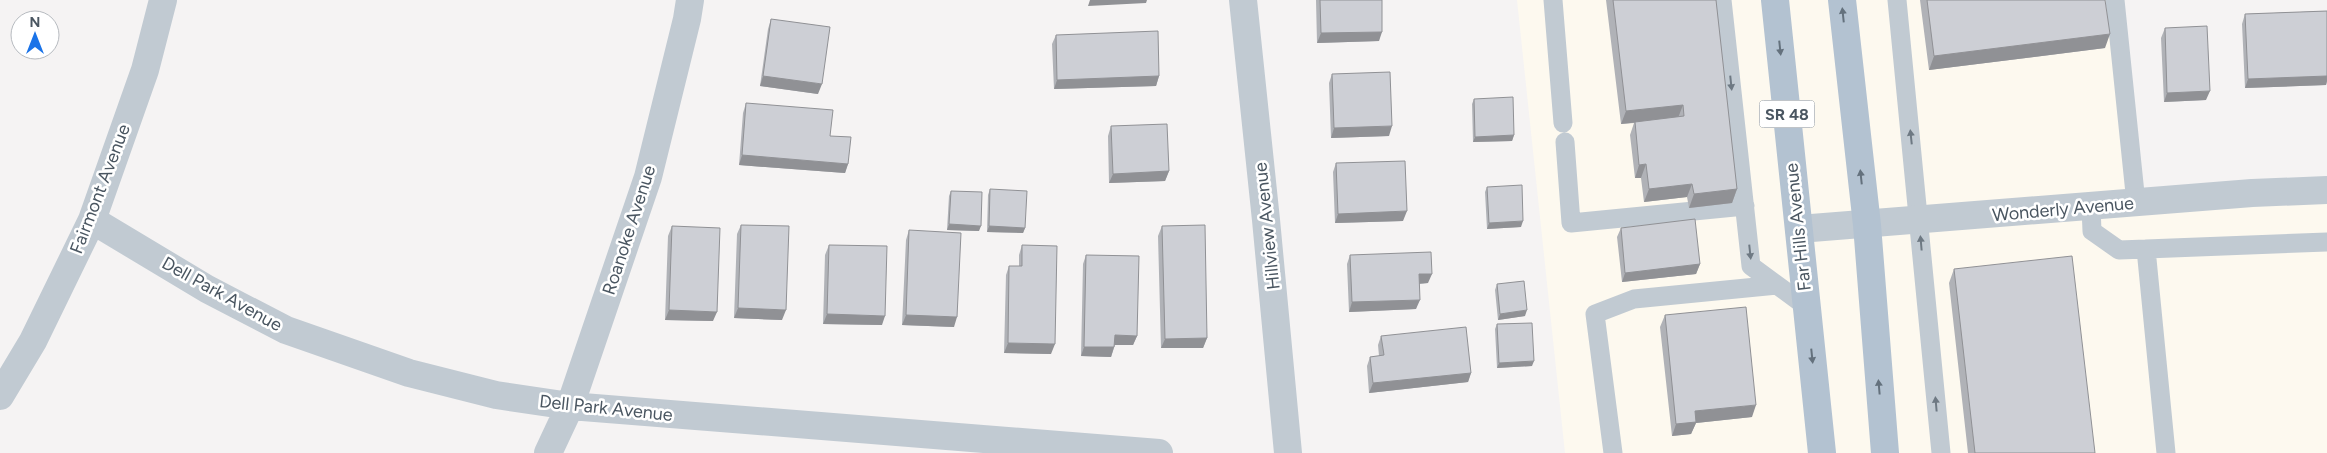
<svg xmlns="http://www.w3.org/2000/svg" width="2327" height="453" viewBox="0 0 2327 453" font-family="Figtree,sans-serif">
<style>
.commercial{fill:#fdf9ef}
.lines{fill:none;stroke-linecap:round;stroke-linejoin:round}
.service{stroke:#c1cad2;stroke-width:19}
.minor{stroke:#c1cad2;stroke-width:28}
.primary{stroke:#b3c2d1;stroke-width:28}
.wall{fill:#b0b2b7}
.shaded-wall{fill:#909195}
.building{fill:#cdcfd5;stroke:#909195}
.oneway{fill:#64717d}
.oneway2{fill:#6e7983}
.labels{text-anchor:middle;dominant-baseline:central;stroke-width:5;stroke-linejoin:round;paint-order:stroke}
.shield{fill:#fff;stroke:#808990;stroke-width:1}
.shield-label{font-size:16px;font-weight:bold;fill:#4a5661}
.street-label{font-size:18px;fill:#4a5661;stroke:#fff}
</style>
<rect width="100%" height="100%" fill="#f5f3f3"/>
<path class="commercial" d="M1517 0H2119L2136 203 2327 191V453H1565Z"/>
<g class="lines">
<path class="service" d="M1553 0 1563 123
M1722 0 1751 266 1807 307
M1897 0 1941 453
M2115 0 2136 203
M1565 142 1571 223 1745 206
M2091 207 2092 231 2119 250 2146 249 2166 453
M2146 249 2327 242
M1613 453 1595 314 1634 299 1777 285"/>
<path class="minor" d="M1243 0 1266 220 1288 453
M92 220 207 289 286 330 409 373 496 395 570 406 1159 453
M1799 229 2252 193 2327 190
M0 396 33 341 92 220 145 70 163 0
M548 453 570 406 648 177 687 19 690 0"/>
<path class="primary" d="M1775 0 1822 453
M1842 0 1867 225 1885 453"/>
</g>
<path class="wall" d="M1316 0H1382L1379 41 1317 43Z
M1606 0H1716L1737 189 1732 203 1689 208 1687 197 1644 202 1641 178H1635L1630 135 1634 123 1621 124Z
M1920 0H2105V48L1929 70Z
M2327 11V81L2326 85 2245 88 2242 24 2245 14Z
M771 19 818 94 760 86 768 29Z
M2165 28 2206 100 2164 102 2161 38Z
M1056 35 1159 76 1156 86 1054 89 1052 44Z
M1332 74 1389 136 1331 138 1329 83Z
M1474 99 1514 135 1512 141 1473 142 1472 104Z
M746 103 830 136 848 164 845 173 739 165 743 113Z
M1111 126 1169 171 1165 181 1109 183 1108 136Z
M1336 163 1403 221 1335 223 1333 172Z
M1487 187 1521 227 1487 229 1485 192Z
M990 189 1025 228 1023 233 987 232 988 195Z
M951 191 979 231 947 230 949 196Z
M741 225 782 320 734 318 737 234Z
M672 226 713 321 665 320 668 236Z
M1162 226 1207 338 1203 348H1161L1158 236Z
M1621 228 1700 264 1696 274 1622 282 1617 237Z
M909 230 954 327 902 325 906 240Z
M829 245 882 325 823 324 825 255Z
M1022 245 1051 354 1004 353 1006 275 1009 266H1019V255Z
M1086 255 1137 336 1133 345H1115L1111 357 1081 356 1083 264Z
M1350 255 1428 283 1419 284 1416 309 1349 312 1347 264Z
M1954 269 2095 453H1968L1949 283Z
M1497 284 1525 316 1498 320 1495 290Z
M1665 315 1752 417 1696 423 1691 434 1672 436 1660 327Z
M1497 324 1532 366 1497 368 1495 329Z
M1381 336 1471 373 1468 382 1369 393 1367 366 1370 357 1379 356 1378 345Z"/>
<path class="shaded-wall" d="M1090 0H1147L1146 3 1088 6Z
M1382 32 1379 41 1317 43 1321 33Z
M2110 34 2105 48 1929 70 1934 56Z
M763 76 822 84 818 94 760 86Z
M1159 76 1156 86 1054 89 1057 80Z
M2327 76V81L2326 85 2245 88 2248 79Z
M2210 91 2206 100 2164 102 2167 93Z
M1683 105 1678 118 1621 124 1626 111Z
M1392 126 1389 136 1331 138 1334 128Z
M1514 135 1512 141 1473 142 1475 137Z
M742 155 848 164 845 173 739 165Z
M1646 164 1641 178H1635L1639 165Z
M1169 171 1165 181 1109 183 1113 174Z
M1692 184 1687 197 1644 202 1649 189Z
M1737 189 1732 203 1689 208 1694 194Z
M1407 211 1403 221 1335 223 1338 214Z
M1523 221 1521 227 1487 229 1489 223Z
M949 224 981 226 979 231 947 230Z
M989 226 1025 228 1023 233 987 232Z
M1700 264 1696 274 1622 282 1625 273Z
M1419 274H1432L1428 283 1415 284Z
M1420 300 1416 309 1349 312 1352 302Z
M738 308 786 310 782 320 734 318Z
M669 310 717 312 713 321 665 320Z
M1527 310 1525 316 1498 320 1500 314Z
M827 314 885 316 882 325 823 324Z
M906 315 957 317 954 327 902 325Z
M1115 335 1137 336 1133 345H1111Z
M1207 338 1203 348H1161L1165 339Z
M1008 343 1055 344 1051 354 1004 353Z
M1084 347H1114L1111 357 1081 356Z
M1534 361 1532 366 1497 368 1499 363Z
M1471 373 1468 382 1369 393 1373 383Z
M1756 405 1752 417 1696 423 1691 434 1672 436 1676 424 1695 411Z"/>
<path class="building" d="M1320 0H1382V32L1321 33Z
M1613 0H1716L1737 189 1694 194 1692 184 1649 189 1646 164 1639 165 1635 122 1684 116 1683 105 1626 111Z
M1927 0H2105L2110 34 1934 56Z
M2327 11V76L2248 79 2245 14Z
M771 19 830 27 822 84 763 76Z
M2207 26 2210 91 2167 93 2165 28Z
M1158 31 1159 76 1057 80 1056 35Z
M1390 72 1392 126 1334 128 1332 74Z
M1513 97 1514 135 1475 137 1474 99Z
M746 103 833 110 830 136 851 137 848 164 742 155Z
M1167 124 1169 171 1113 174 1111 126Z
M1405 161 1407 211 1338 214 1336 163Z
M1522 185 1523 221 1489 223 1487 187Z
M990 189 1027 191 1025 228 989 226Z
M951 191 982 192 981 226 949 224Z
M1695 219 1700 264 1625 273 1621 228Z
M741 225 789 226 786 310 738 308Z
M1205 225 1207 338 1165 339 1162 226Z
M672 226 720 228 717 312 669 310Z
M909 230 961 233 957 317 906 315Z
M829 245 887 246 885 316 827 314Z
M1022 245 1057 246 1055 344 1008 343 1009 266H1022Z
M1431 252 1432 274H1419L1420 300 1352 302 1350 255Z
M1086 255 1139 256 1137 336 1115 335 1114 347H1084Z
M2072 256 2095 453H1975L1954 269Z
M1524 281 1527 310 1500 314 1497 284Z
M1746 307 1756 405 1695 411 1696 422 1676 424 1665 315Z
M1532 323 1534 361 1499 363 1497 324Z
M1466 327 1471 373 1373 383 1370 357 1384 355 1381 336Z"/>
<defs><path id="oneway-solid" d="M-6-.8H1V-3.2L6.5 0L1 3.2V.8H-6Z" transform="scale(1.25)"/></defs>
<g class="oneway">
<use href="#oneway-solid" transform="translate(1843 15) rotate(-96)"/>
<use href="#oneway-solid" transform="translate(1780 48) rotate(84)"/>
<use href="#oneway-solid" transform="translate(1861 177) rotate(-96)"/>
<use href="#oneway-solid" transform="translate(1812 356) rotate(84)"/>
<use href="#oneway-solid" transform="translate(1879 387) rotate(-95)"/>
</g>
<g class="oneway2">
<use href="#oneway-solid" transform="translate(1731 83) rotate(84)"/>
<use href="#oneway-solid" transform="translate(1911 137) rotate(-96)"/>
<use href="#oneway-solid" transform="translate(1921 243) rotate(-95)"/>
<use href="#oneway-solid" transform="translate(1750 252) rotate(84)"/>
<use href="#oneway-solid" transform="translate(1936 404) rotate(-95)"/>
</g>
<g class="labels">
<rect class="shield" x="1759.5" y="100.5" width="55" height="27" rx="4"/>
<g class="shield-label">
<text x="1787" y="114">SR 48</text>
</g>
<g class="street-label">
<text transform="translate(100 189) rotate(-69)">Fairmont Avenue</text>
<text transform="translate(2063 209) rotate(-5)">Wonderly Avenue</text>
<text transform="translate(1267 226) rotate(-96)">Hillview Avenue</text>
<text transform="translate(1798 227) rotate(-96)">Far Hills Avenue</text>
<text transform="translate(629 230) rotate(-72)">Roanoke Avenue</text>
<text transform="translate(222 294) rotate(29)">Dell Park Avenue</text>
<text transform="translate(606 408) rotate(6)">Dell Park Avenue</text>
</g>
</g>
<g transform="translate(35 35)"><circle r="24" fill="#ffffff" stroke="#b7bbc0"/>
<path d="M0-4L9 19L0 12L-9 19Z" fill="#1a73e8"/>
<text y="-8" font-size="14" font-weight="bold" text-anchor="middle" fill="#4a5661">N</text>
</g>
</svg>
